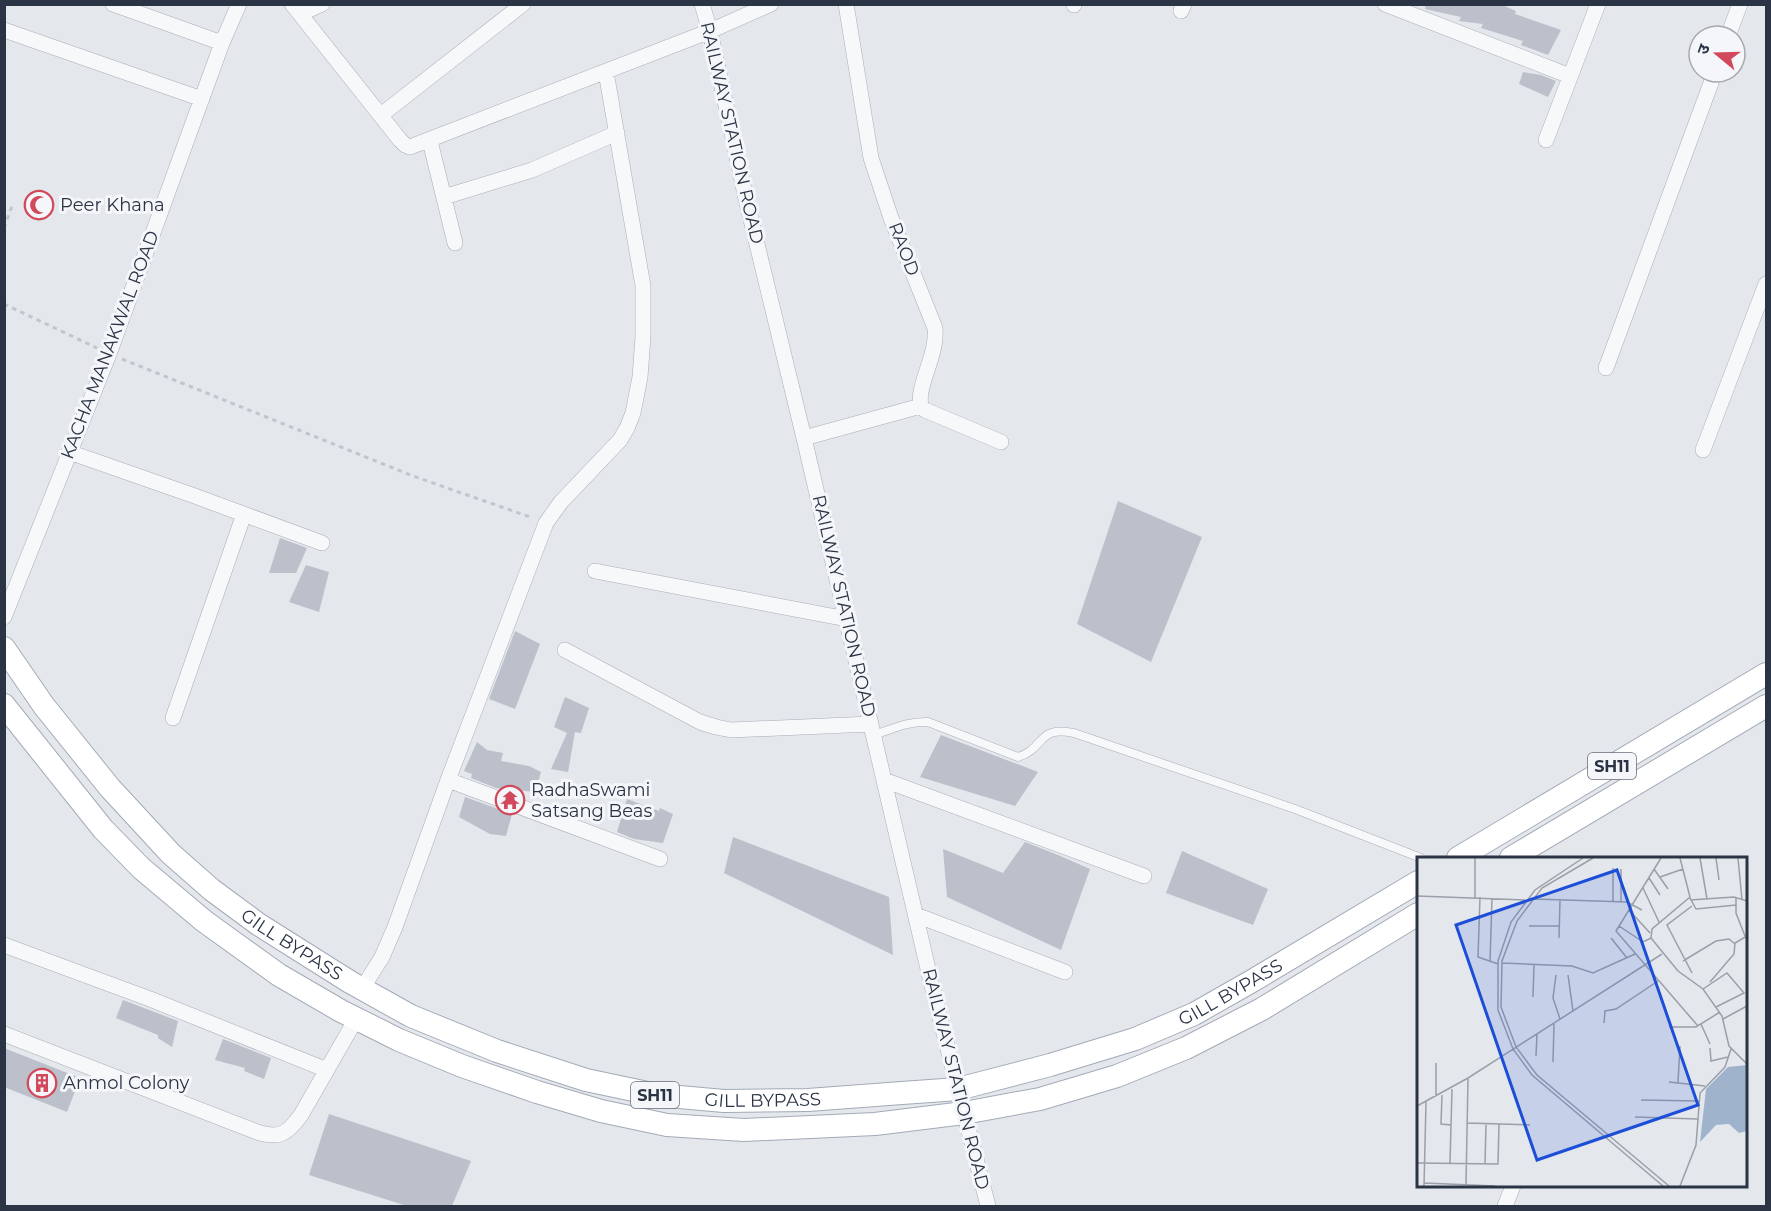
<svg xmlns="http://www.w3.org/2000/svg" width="1771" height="1211" viewBox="0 0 1771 1211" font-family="Montserrat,'Noto Sans Devanagari',sans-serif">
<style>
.building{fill:#bbc0ca}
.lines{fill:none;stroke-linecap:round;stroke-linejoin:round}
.lane-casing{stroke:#a9aeb7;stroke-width:9}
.street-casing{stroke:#a9aeb7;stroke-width:16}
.primary-casing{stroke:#a3abb8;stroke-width:24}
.path{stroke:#c2c5cb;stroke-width:3;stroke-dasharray:4.5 4.5;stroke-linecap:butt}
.lane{stroke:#f7f8fa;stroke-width:8}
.street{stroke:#f7f8fa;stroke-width:15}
.primary{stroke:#fff;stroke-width:22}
.labels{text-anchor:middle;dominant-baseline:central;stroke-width:6;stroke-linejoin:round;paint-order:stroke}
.shield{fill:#f4f6f9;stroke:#676e7b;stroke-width:1.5}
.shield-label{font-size:16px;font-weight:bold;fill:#2b3445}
.street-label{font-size:18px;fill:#2b3445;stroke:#f4f6f9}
.poi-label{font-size:18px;fill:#2b3445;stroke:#f4f6f9;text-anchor:start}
.inset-road{fill:none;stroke:#9a9fa9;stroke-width:1.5}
.view{fill:#1d4ed8;fill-opacity:0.15;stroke:#1d4ed8;stroke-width:3}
.inset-edge{fill:none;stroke:#2b3445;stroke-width:3}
</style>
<rect width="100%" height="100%" fill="#e4e7ec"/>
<path class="building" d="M1426 4H1500L1516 11 1515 14 1561 30 1548 55 1521 45 1523 41 1481 28 1483 24 1459 21 1461 17 1425 9Z
M1523 72 1541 75 1556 81 1548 97 1519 84Z
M1118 501 1202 537 1151 662 1077 624Z
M280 538 307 548 296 573H269Z
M306 565 329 572 319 612 289 602Z
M515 631 540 644 515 709 489 699Z
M565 697 589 708 581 733 575 732 568 772 551 769 567 733 554 727Z
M941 735 1038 772 1015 806 920 777Z
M477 742 487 750 503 753 501 761 529 766 541 772 535 792 496 788 471 778 472 774 464 771Z
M465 797 512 814 506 836 490 834 459 817Z
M627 799 659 811 660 808 673 814 663 843 634 839 617 832Z
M733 837 889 897 893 955 724 873Z
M1025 842 1058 855 1090 869 1061 950 947 897 943 849 1003 873Z
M1182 851 1268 889 1253 925 1166 893Z
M123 1000 178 1021 172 1047 158 1038V1035L116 1018Z
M223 1039 271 1058 264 1079 244 1071 245 1068 215 1060Z
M4 1048 80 1078 67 1112 4 1087Z
M329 1114 471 1161 452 1206H407L309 1175Z"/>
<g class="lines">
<g class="lane-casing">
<path id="lane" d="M874 735C892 729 909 721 928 722L1018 757C1045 749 1037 725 1074 733L1295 809 1421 858"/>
</g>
<g class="street-casing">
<path id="street" d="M113 4 222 43
M292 4 400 140 405 145 410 147 710 31 771 4
M702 4 710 31 746 199 804 438 932 986 988 1206
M846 4 871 158 891 218 935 328C938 355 916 386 921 406L925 410 1001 442
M1074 4V5
M1385 4 1570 76
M1181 11 1184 4
M300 14 322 4
M4 30 202 99
M1728 36 1740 4
M381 115 523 4
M1546 140 1598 4
M430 141 455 243
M444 197 532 170 617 133
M1606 368 1715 72
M804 438 921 406
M1703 450 1766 284
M69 452 192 495 322 543
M595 571 847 619
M4 617 109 354 222 43 239 4
M565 650 700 722 716 727 731 730 871 724
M173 718 244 514
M448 780 660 859
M884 780 1144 876
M916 915 1065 972
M4 945 150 999 327 1070
M362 989 382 957 395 927 448 780 546 523 561 502 620 440 627 428 633 413 640 377 643 337V286L606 72
M4 1034 257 1132C280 1139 287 1134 301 1115L356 1019
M1505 1206 1513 1186"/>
</g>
<g class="primary-casing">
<g id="primary">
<path id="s1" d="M4 648 44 706 110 788 171 854 212 890 258 924 350 982 411 1016 497 1051 586 1080 657 1095 724 1101 808 1100 902 1093 958 1089 1050 1065 1135 1039 1194 1014 1252 981 1418 882"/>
<path d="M4 705 103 829 141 868 204 921 279 975 341 1011 399 1040 462 1066 537 1092 601 1111 667 1125 744 1130 875 1124 964 1113 1040 1099 1117 1076 1186 1048 1262 1009 1418 914"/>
<path d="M1458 858 1766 674"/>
<path d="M1511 858 1766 706"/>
</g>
</g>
<path class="path" d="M4 228 12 206
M4 304 97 348
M122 359 413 476 533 518"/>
<use href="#lane" class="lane"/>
<use href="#street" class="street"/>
<use href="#primary" class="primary"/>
</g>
<defs>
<g id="mosque-ring" transform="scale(1.5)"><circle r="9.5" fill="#f4f6f9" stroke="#d1495b" stroke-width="1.5"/><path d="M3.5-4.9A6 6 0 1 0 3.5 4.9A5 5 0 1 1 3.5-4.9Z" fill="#d1495b"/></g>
<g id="temple-ring" transform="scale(1.5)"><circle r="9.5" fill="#f4f6f9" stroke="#d1495b" stroke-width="1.5"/><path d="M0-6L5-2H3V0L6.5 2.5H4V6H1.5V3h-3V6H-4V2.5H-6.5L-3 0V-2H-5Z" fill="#d1495b"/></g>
<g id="building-ring" transform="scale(1.5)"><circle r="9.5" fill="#f4f6f9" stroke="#d1495b" stroke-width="1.5"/><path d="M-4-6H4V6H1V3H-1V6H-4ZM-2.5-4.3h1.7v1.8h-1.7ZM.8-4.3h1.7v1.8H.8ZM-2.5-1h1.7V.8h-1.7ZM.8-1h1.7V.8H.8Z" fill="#d1495b"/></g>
</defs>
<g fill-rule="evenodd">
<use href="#mosque-ring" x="39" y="205"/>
<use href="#temple-ring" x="510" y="800"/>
<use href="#building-ring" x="42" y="1083"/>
</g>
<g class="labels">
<g class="shield">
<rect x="1588" y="753" width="48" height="26" rx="4.5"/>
<rect x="631" y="1082" width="48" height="26" rx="4.5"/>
</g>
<g class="shield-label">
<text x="1612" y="766">SH11</text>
<text x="655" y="1095">SH11</text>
</g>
<g class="street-label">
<text transform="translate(732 133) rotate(77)">RAILWAY STATION ROAD</text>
<text transform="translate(904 249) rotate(69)">RAOD</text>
<text transform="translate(110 345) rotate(-69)">KACHA MANAKWAL ROAD</text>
<text transform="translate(844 606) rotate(77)">RAILWAY STATION ROAD</text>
<text stroke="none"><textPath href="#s1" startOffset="417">GILL BYPASS</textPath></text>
<text stroke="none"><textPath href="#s1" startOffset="1407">GILL BYPASS</textPath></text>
<text transform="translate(956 1079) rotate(76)">RAILWAY STATION ROAD</text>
<text stroke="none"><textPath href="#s1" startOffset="921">GILL BYPASS</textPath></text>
</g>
<g class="poi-label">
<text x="60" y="205">Peer Khana</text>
<text x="531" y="790">RadhaSwami<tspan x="531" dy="21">Satsang Beas</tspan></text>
<text x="63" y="1083">Anmol Colony</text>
</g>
</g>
<g transform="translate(1417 857)">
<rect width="330" height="330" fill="#e4e7ec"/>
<path d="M330 208V274L322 276 312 267 299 268 283 285 289 232 311 210Z" fill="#9fb4cc"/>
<path class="inset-road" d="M166 1 118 33 94 65 81 104V153L96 192 115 218 246 329M176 1 125 31 100 64 85 104 84 150 99 190 120 218 252 329M244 1 199 74 281 169M263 1 273 40 235 72 234 81 261 114 286 132 305 159 312 189 330 207M283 1 290 42M299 1 302 23M321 1 325 43M237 12 251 32M243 20 266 12M232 21 243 38M226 31 242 65M0 39 108 43M63 40 61 100 81 107M319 40V56L328 79M58 41V1M273 41 279 52 319 48M117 42 210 45 225 53M273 43 317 40 330 44M196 44V11M204 44V12M212 53 233 76M112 69H143M202 69 226 85 234 81M142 81 143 43M194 81 210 101M266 104 299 84 312 82 318 87M73 105 75 41M85 106 155 109 176 116 218 97M275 116 250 68 275 49M139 118 136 141 143 162M151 118 156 154M293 125 317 97 318 86 330 79M286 132 310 116 327 136 299 150M116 140 117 108M306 162 330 149M187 166 188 154 199 152 241 124M284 167 293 187M252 170H279L303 155M293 191 294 204 311 200M119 199 120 177M136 205 137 167M252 225 288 229M261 225 263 189M25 238 24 267 34 268M19 239V206M224 243 282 244M0 249 51 221 245 97M218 260 281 262M50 266 113 268M0 306 81 307 82 267M33 306 35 232M68 307 69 267M7 326 78 329M49 327 51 222M7 329 9 245M263 329 279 288 283 236 308 210 314 192"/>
<path class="view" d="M200 13 281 248 120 303 39 68Z"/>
<rect width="330" height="330" class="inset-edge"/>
</g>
<rect width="1771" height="1211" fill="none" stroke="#2b3445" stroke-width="12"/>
<g transform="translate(1717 54) rotate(289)"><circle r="28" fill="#f4f6f9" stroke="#a4a8b1" stroke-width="1.5"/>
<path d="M0-4.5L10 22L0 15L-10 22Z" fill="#d1495b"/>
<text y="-9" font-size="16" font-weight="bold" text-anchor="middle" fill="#2b3445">उ</text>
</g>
</svg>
